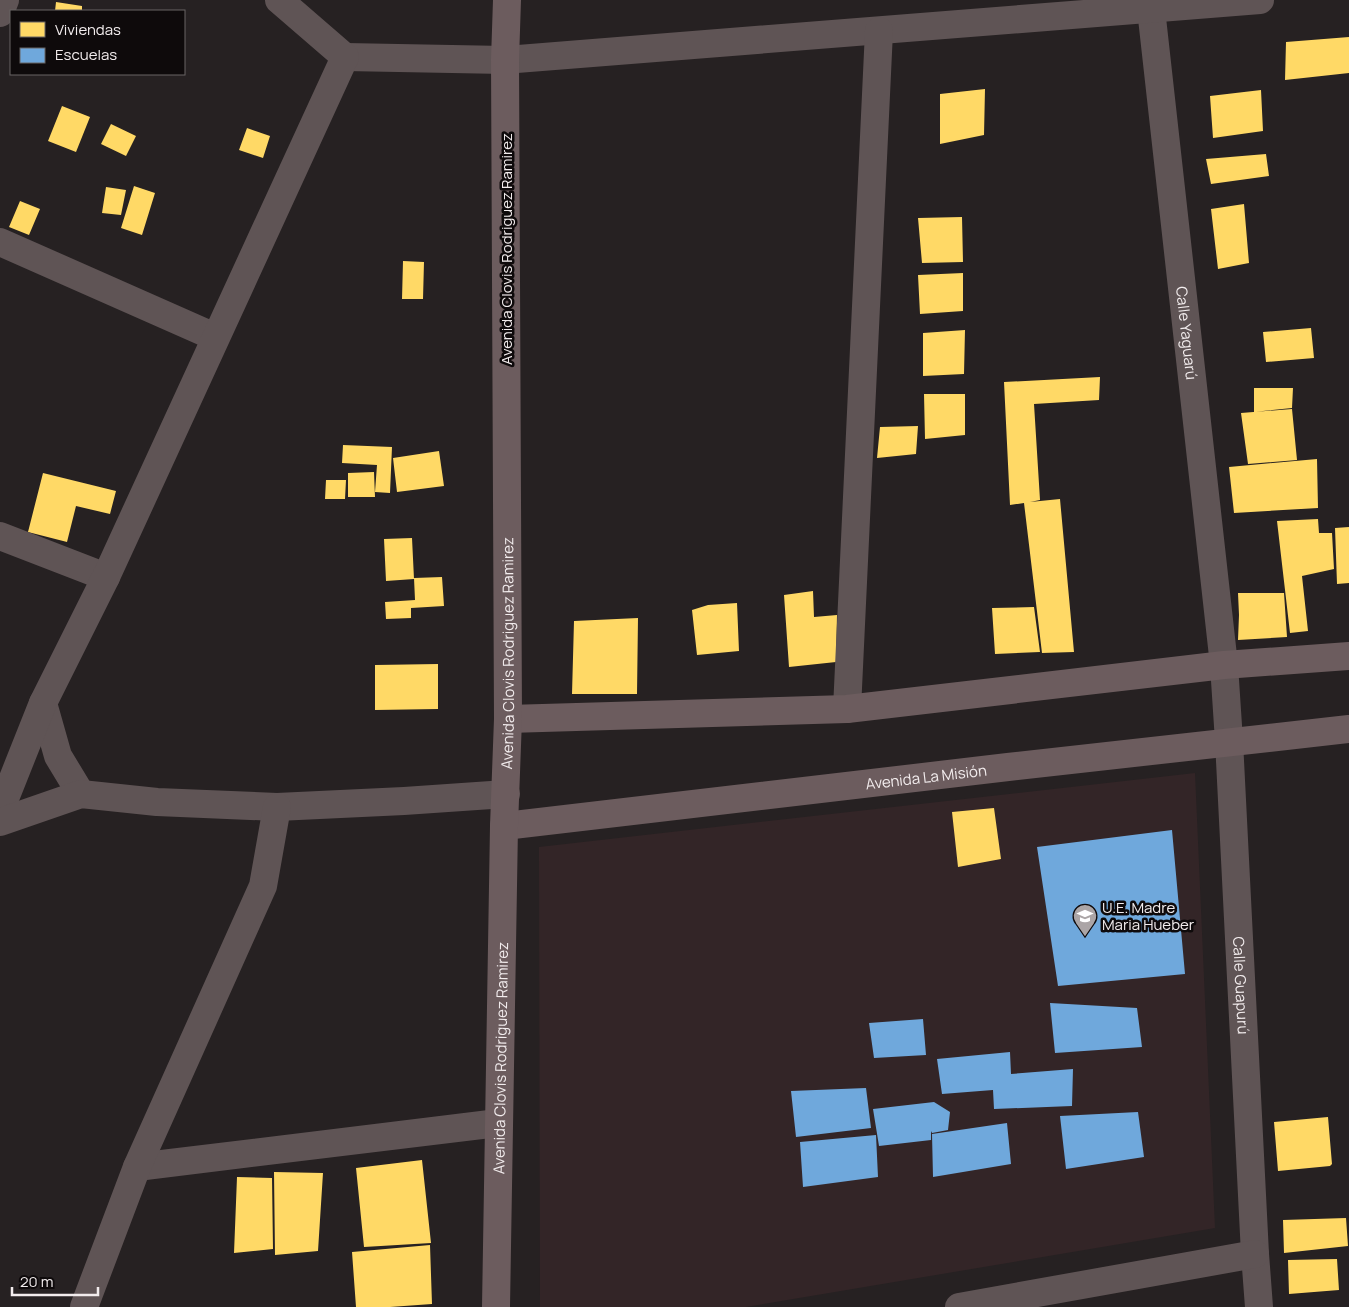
<svg xmlns="http://www.w3.org/2000/svg" width="1349" height="1307" viewBox="0 0 1349 1307" font-family="Manrope,sans-serif">
<style>
.built{fill:#332527}
.homes{fill:#ffd966}
.schools{fill:#6fa8dc}
.lines{fill:none;stroke-linecap:round;stroke-linejoin:round}
.minor{stroke:#5f5455;stroke-width:28}
.major{stroke:#6c5c5e;stroke-width:28}
.labels{text-anchor:middle;dominant-baseline:central;stroke-width:5;stroke-linejoin:round;paint-order:stroke}
.street-label{font-size:15px;fill:#f2eced;stroke:#0e0a0b}
.poi-label{font-size:15px;fill:#f2eced;stroke:#0e0a0b;text-anchor:start}
</style>
<rect width="100%" height="100%" fill="#262122"/>
<path class="built" d="M1195 773 1215 1228 746 1307H540L539 847Z"/>
<path class="homes" d="M56 2 82 6V11H55Z
M1349 37V73L1285 80 1286 42Z
M985 89 984 135 940 144V94Z
M1261 90 1263 131 1213 138 1210 96Z
M62 106 90 117 76 152 48 141Z
M111 124 136 136 126 156 101 144Z
M247 128 270 136 263 158 239 150Z
M1266 154 1269 176 1211 184 1206 159Z
M134 186 155 193 142 235 121 228Z
M106 187 126 190 121 215 102 213Z
M20 201 40 209 29 235 9 227Z
M1244 204 1249 263 1218 269 1211 209Z
M962 217 963 262 922 263 918 218Z
M403 261 424 262 423 299H402Z
M963 273V311L920 314 918 275Z
M1311 328 1314 358 1266 362 1263 332Z
M965 330 964 374 923 376V333Z
M1100 377 1099 400 1034 404 1040 500 1030 502 1060 499 1074 652 1042 653 1024 503 1010 505 1004 382Z
M1254 388H1293L1292 408 1254 412Z
M924 394H965V435L925 439Z
M1292 409 1297 460 1248 464 1241 413Z
M918 426 916 454 877 458 880 427Z
M343 445 392 447 390 493 375 492 377 465 342 463Z
M439 451 444 486 397 492 393 458Z
M1317 459 1318 508 1234 513 1229 467Z
M374 472 375 497H348V473Z
M43 473 116 491 110 514 76 506 67 542 28 532Z
M326 480H346L345 499H325Z
M1318 519 1319 533H1332L1334 569 1302 576 1308 631 1290 633 1277 521Z
M1349 527V583L1337 584 1335 528Z
M412 538 414 579 386 581 384 539Z
M442 577 444 606 411 608V618L386 619 385 602 415 600 414 578Z
M813 591 814 617 837 615 836 662 789 667 784 595Z
M1238 593H1284L1287 637 1238 640 1239 615Z
M737 603 739 651 697 655 692 610 708 605Z
M1034 607 1040 652 995 654 992 608Z
M638 618 637 694H572L574 621Z
M438 664V709L375 710V665Z
M994 808 1001 859 958 867 952 812Z
M1328 1117 1332 1164 1330 1166 1278 1171 1274 1122Z
M422 1160 431 1243 364 1247 356 1168Z
M274 1172 323 1173 318 1251 275 1255Z
M237 1177 272 1178 273 1249 234 1253Z
M1346 1218 1348 1246 1284 1253 1283 1220Z
M430 1245 432 1304 390 1307H356L352 1252Z
M1337 1259 1339 1290 1289 1294 1288 1260Z"/>
<path class="schools" d="M1172 830 1185 974 1058 986 1037 847Z
M1050 1003 1137 1008 1142 1047 1055 1053Z
M923 1019 926 1055 874 1058 869 1023Z
M1010 1052 1011 1074 1073 1069 1072 1106 994 1109 993 1090 942 1094 937 1059Z
M866 1088 871 1128 796 1137 791 1091Z
M934 1102 950 1112 948 1130 932 1133 931 1131V1140L879 1146 873 1109Z
M1138 1112 1144 1157 1066 1169 1060 1116Z
M1007 1123 1011 1164 933 1177 932 1134Z
M876 1135 878 1177 803 1187 800 1142Z"/>
<g class="lines">
<g class="minor">
<path id="s1" d="M1150 0 1224 665 1229 741 1255 1254 1259 1307"/>
<path d="M0 13 5 0"/>
<path d="M345 57 505 60 1260 0"/>
<path d="M0 242 215 337"/>
<path d="M0 536 106 577"/>
<path d="M43 703 58 756 81 794"/>
<path d="M847 709 879 31"/>
<path d="M0 811 43 703 106 577 345 57 279 0"/>
<path d="M0 822 81 794 157 802 277 807 404 801 506 794"/>
<path d="M137 1167 498 1123"/>
<path d="M84 1307 137 1167 263 886 277 807"/>
<path d="M959 1307 1255 1254"/>
</g>
<g class="major">
<path d="M508 719 847 709 1224 665 1349 656"/>
<path id="s2" d="M504 826 1008 767 1349 729"/>
<path id="s3" d="M496 1307 504 826 508 719 505 60 507 0"/>
</g>
</g>
<defs>
<g id="school-pin" transform="scale(1.25)"><path d="M0 17L-7.5 6A9.5 9.5 0 1 1 7.5 6Z" fill="#aba5a6" stroke="#0e0a0b"/><path d="M0-5L7-2L0 1L-7-2ZM-4 1L0 2.5L4 1V4Q0 6-4 4Z" fill="#fff"/></g>
</defs>
<g fill-rule="evenodd">
<use href="#school-pin" x="1085" y="916"/>
</g>
<g class="labels">
<g class="street-label">
<text transform="translate(506 249) rotate(-90)">Avenida Clovis Rodriguez Ramirez</text>
<text stroke="none"><textPath href="#s1" startOffset="335">Calle Yaguarú</textPath></text>
<text stroke="none"><textPath href="#s3" startOffset="654">Avenida Clovis Rodriguez Ramirez</textPath></text>
<text stroke="none"><textPath href="#s2" startOffset="425">Avenida La Misión</textPath></text>
<text stroke="none"><textPath href="#s1" startOffset="990">Calle Guapurú</textPath></text>
<text stroke="none"><textPath href="#s3" startOffset="249">Avenida Clovis Rodriguez Ramirez</textPath></text>
</g>
<g class="poi-label">
<text x="1102" y="907">U.E. Madre<tspan x="1102" dy="17">Maria Hueber</tspan></text>
</g>
</g>
<rect x="10" y="10" width="175" height="65" fill="#0e0a0b" stroke="#696465"/>
<rect x="20" y="22" width="25" height="15" fill="#ffd966" stroke="#696465"/>
<text x="55" y="35" font-size="15" fill="#f2eced">Viviendas</text>
<rect x="20" y="48" width="25" height="15" fill="#6fa8dc" stroke="#696465"/>
<text x="55" y="60" font-size="15" fill="#f2eced">Escuelas</text>
<path d="M12 1287v8h86v-8" fill="none" stroke="#f2eced" stroke-width="2.5"/>
<text x="20" y="1287" font-size="15" fill="#f2eced" stroke="#0e0a0b" stroke-width="4" paint-order="stroke">20 m</text>
</svg>
